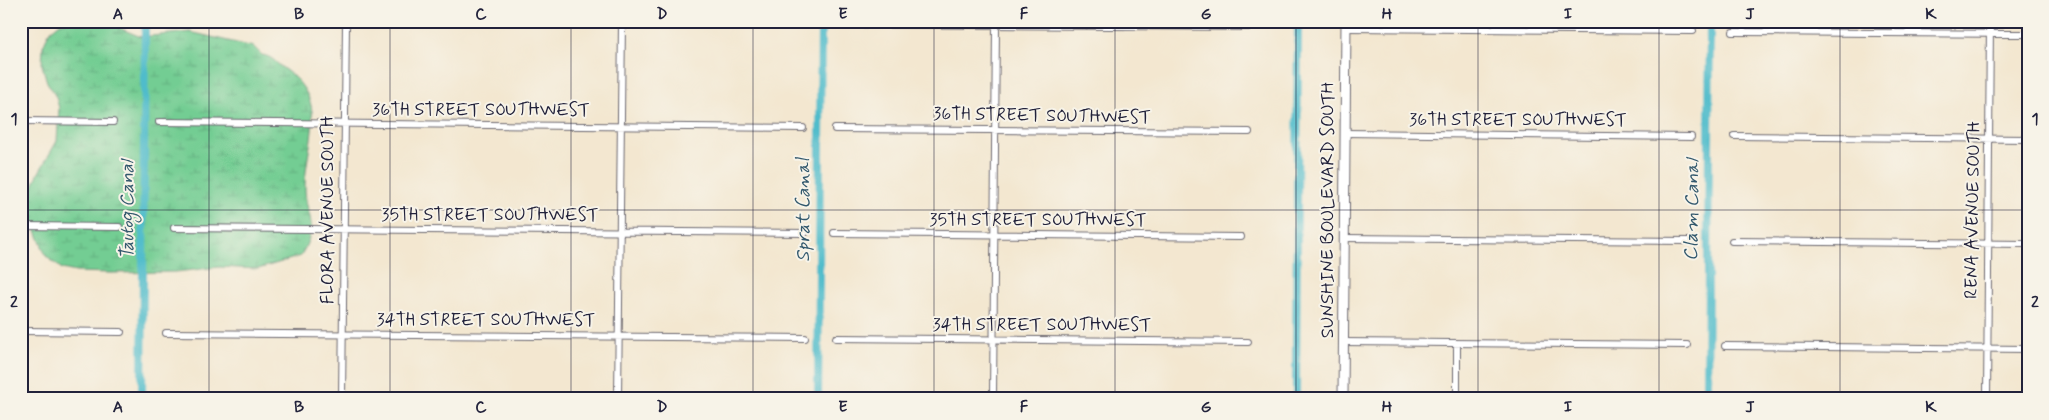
<svg xmlns="http://www.w3.org/2000/svg" width="2049" height="420" viewBox="0 0 2049 420" font-family="Mynerve,sans-serif">
<style>
.wetland{fill:url(#wetland-marsh);stroke:#4a7867}
.lines{fill:none;stroke-linecap:round;stroke-linejoin:round}
.canal{stroke:#50bccb;stroke-width:8}
.street-casing{stroke:#6b676f;stroke-width:8}
.secondary-casing{stroke:#6b676f;stroke-width:11}
.street{stroke:#fff;stroke-width:6}
.secondary{stroke:#fff;stroke-width:9}
.grid{fill:none;stroke:#22223b;stroke-width:1;stroke-opacity:0.55}
.labels{text-anchor:middle;dominant-baseline:central;stroke-width:4;stroke-linejoin:round;paint-order:stroke}
.street-label{font-size:18px;fill:#22223b;stroke:#f7f3e8}
.water-label{font-size:19px;font-style:italic;fill:#32586d;stroke:#f7f3e8}
.neatline{fill:none;stroke:#22223b;stroke-width:2}
.grid-label{font-size:16px;text-anchor:middle;font-weight:bold;fill:#22223b}
</style>
<defs>
<pattern id="wetland-marsh" width="20" height="14" patternUnits="userSpaceOnUse" patternTransform="scale(1.25)"><rect width="20" height="14" fill="#73cd93"/><path d="M1 5h8M5 5V1M11 12h8M15 12V8" fill="none" stroke="#63b080"/></pattern>
</defs>
<rect width="100%" height="100%" fill="#f7f3e8"/>
<filter id="ink" filterUnits="userSpaceOnUse"><feTurbulence type="fractalNoise" baseFrequency=".02" numOctaves="2"/><feDisplacementMap in="SourceGraphic" scale="10" xChannelSelector="R" yChannelSelector="G"/><feConvolveMatrix kernelMatrix="1 2 1 2 8 2 1 2 1" color-interpolation-filters="sRGB"/></filter>
<filter id="wash" filterUnits="userSpaceOnUse"><feTurbulence type="fractalNoise" baseFrequency=".0096" numOctaves="4" result="noise"/><feDisplacementMap in="SourceGraphic" scale="20" xChannelSelector="R" yChannelSelector="G"/><feGaussianBlur stdDeviation="1.12" result="paint"/><feColorMatrix in="noise" values="0 0 0 0 0 0 0 0 0 0 0 0 0 0 0 0 0 1.4 0 .05"/><feComposite in="paint" operator="in"/></filter>
<g filter="url(#wash)">
<rect width="100%" height="100%" fill="#f3e7d0"/>
<path class="wetland" d="M71 21 105 22 141 37 190 32 254 47 262 55C272 56 276 63 284 69 331 102 306 140 305 186 305 220 321 218 301 256L258 269 219 267 176 272 111 273 76 272 62 269 46 256 33 223 31 200 33 186 38 174 57 141 59 108 56 97 47 82 42 65 43 46 49 32 60 23Z"/>
<g class="lines">
<path class="canal" d="M142 399 145 21
M818 399 821 21
M1296 399 1298 21
M1707 399 1710 21"/>
</g>
</g>
<g filter="url(#ink)">
<g class="lines">
<g class="street-casing">
<path id="street" d="M584 21 804 23
M841 24 1249 27
M1346 28 1693 31
M1733 32 2028 34
M21 121 113 122
M159 122 803 128
M835 129 1249 132
M1345 133 1691 137
M1734 136 2028 139
M21 226 119 227
M174 228 805 233
M834 233 1241 237
M1344 238 1688 241
M1732 241 2028 244
M21 331 121 332
M166 333 805 338
M836 338 1248 342
M1343 342 1687 345
M1725 346 2028 349
M342 399 346 21
M618 399 622 21
M993 399 996 23
M1457 399V344
M1987 399 1990 21"/>
</g>
<g class="secondary-casing">
<path id="secondary" d="M1343 399 1346 21"/>
</g>
<use href="#street" class="street"/>
<use href="#secondary" class="secondary"/>
</g>
</g>
<path class="grid" d="M209 21V399M390 21V399M571 21V399M753 21V399M934 21V399M1115 21V399M1296 21V399M1478 21V399M1659 21V399M1840 21V399M21 210H2028"/>
<g class="labels">
<g class="street-label">
<text x="481" y="110">36TH STREET SOUTHWEST</text>
<text transform="translate(1042 116) rotate(1)">36TH STREET SOUTHWEST</text>
<text x="1518" y="120">36TH STREET SOUTHWEST</text>
<text transform="translate(328 210) rotate(-90)">FLORA AVENUE SOUTH</text>
<text transform="translate(1328 210) rotate(-90)">SUNSHINE BOULEVARD SOUTH</text>
<text transform="translate(1973 210) rotate(-89)">RENA AVENUE SOUTH</text>
<text x="490" y="215">35TH STREET SOUTHWEST</text>
<text x="1038" y="220">35TH STREET SOUTHWEST</text>
<text x="486" y="320">34TH STREET SOUTHWEST</text>
<text x="1042" y="325">34TH STREET SOUTHWEST</text>
</g>
<g class="water-label">
<text transform="translate(127 210) rotate(-90)">Tautog Canal</text>
<text transform="translate(803 210) rotate(-90)">Sprat Canal</text>
<text transform="translate(1692 210) rotate(-89)">Clam Canal</text>
</g>
</g>
<rect width="2049" height="420" fill="none" stroke="#f7f3e8" stroke-width="55"/>
<rect x="28" y="28" width="1994" height="364" class="neatline"/>
<g class="grid-label">
<text x="118" y="19">A</text>
<text x="299" y="19">B</text>
<text x="481" y="19">C</text>
<text x="662" y="19">D</text>
<text x="843" y="19">E</text>
<text x="1024" y="19">F</text>
<text x="1206" y="19">G</text>
<text x="1387" y="19">H</text>
<text x="1568" y="19">I</text>
<text x="1750" y="19">J</text>
<text x="1931" y="19">K</text>
<text x="14" y="124">1</text>
<text x="2035" y="124">1</text>
<text x="14" y="307">2</text>
<text x="2035" y="307">2</text>
<text x="118" y="412">A</text>
<text x="299" y="412">B</text>
<text x="481" y="412">C</text>
<text x="662" y="412">D</text>
<text x="843" y="412">E</text>
<text x="1024" y="412">F</text>
<text x="1206" y="412">G</text>
<text x="1387" y="412">H</text>
<text x="1568" y="412">I</text>
<text x="1750" y="412">J</text>
<text x="1931" y="412">K</text>
</g>
</svg>
